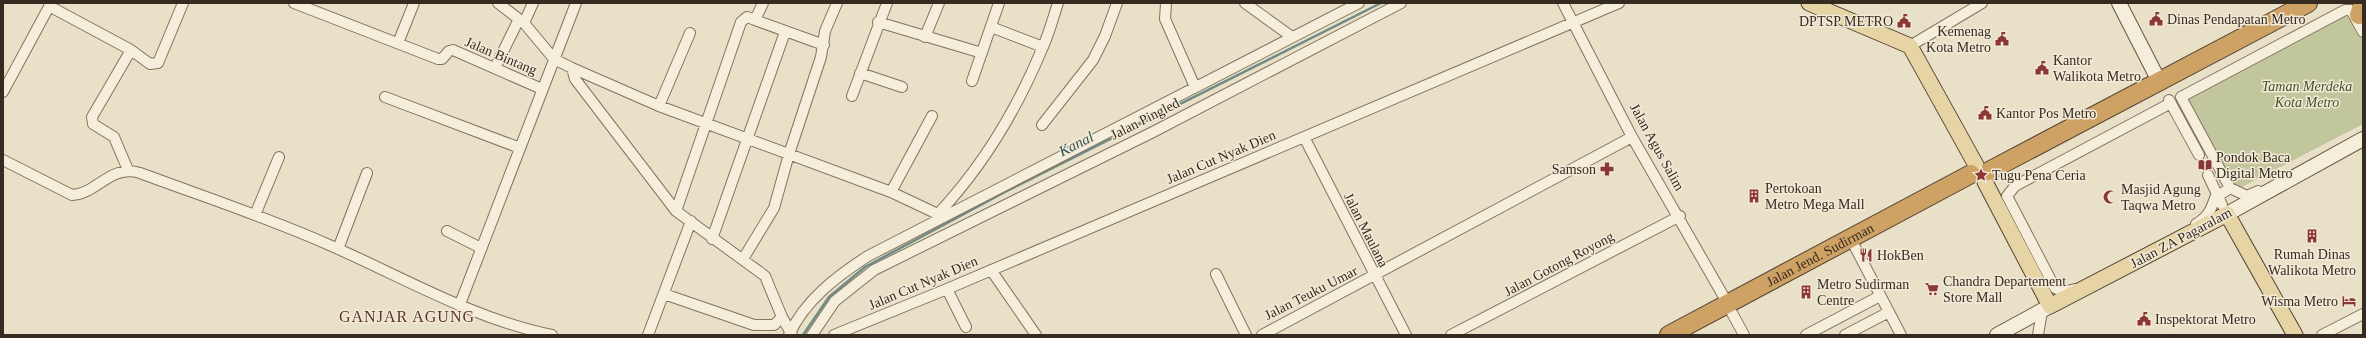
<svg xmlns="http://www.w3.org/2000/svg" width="2366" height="338" viewBox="0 0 2366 338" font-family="Georgia,serif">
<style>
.green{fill:#c1c69d}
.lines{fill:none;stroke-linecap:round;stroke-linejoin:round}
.stream{stroke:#708b85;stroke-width:2.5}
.street-casing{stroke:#83735f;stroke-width:12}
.secondary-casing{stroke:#655442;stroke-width:16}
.primary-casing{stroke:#524233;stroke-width:17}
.highway-casing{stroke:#524233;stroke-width:20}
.street{stroke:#f5eedb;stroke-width:10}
.secondary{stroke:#f5eedb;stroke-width:14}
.primary{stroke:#e7d4a5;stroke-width:15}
.highway{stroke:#cea164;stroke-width:18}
.labels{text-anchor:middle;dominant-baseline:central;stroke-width:3;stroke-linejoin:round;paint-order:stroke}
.poi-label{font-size:14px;fill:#352b21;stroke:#f2ead7;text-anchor:start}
.street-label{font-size:14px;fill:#352b21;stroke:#f2ead7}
.park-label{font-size:14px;font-style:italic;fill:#454f2a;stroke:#f2ead7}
.water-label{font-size:15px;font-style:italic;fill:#325352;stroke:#f2ead7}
.quarter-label{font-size:16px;letter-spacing:1px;fill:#5d3226;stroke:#f2ead7}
</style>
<rect width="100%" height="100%" fill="#e9e0c8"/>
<path class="green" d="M2348 11 2363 40V124L2236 190 2186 98Z"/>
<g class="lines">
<path class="stream" d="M803 335 829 297 865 267 1005 192 1381 3"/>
<g class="street-casing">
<path id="street" d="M294 3 438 59H442L449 51 453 50 542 89
M498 3 524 23 554 59 572 68 659 106 891 192 944 217
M1166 3 1165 19 1195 87
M1245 3 1292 37
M1563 3 1632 137 1728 304
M49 6 131 50
M755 20 824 45
M878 22 982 53
M524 23 533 3
M991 27 1043 47
M925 37 939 3
M398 43 414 3
M1910 46 1982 3
M495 68 519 19
M572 68 575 79 676 211 765 276 782 317 792 335
M860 73 902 87
M972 81 999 3
M3 92 51 3
M852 96 887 3
M385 97 520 148
M2169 100 2199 155
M659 106 690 33
M1042 125 1093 60 1105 36 1117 3
M1304 137 1406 335
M3 160 72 195C97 194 110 164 140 173 202 196 266 217 327 244 401 276 473 319 552 335
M128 170 114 137 93 124 92 117 131 50 150 64 158 63 183 3
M2208 175 2222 205
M2258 191 2247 196 2230 188 2181 97 2345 10H2351L2363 32
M891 192 932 116
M676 211 741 22 747 17 755 20 763 3
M938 214C982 167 1017 109 1042 49 1049 34 1053 18 1058 3
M255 215 279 157
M2196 224C2208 217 2211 210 2215 198L2230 188
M447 231 481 248
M712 239 785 32
M1855 247 1901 335
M338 249 367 173
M743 259 774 208 789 154 821 57 825 31 837 3
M991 270 1036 335
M1216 274 1246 335
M947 289 966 327
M2075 289 2063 292 2055 288 2007 196 2015 186 2171 103
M664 294 754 325H774L782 317
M460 304 576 3
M1732 313 1744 335
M648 335 691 221
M789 335C805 300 837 276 868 256L1359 3
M812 335 835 301 874 270 1153 132 1401 3
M834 335 947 289 1619 3
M1262 335 1632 137
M1451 335 1680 216
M1806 335 1880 296
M1845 335 1889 312
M2038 335 2042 311
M2322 335 2363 314"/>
</g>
<g class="secondary-casing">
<path id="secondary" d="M2119 3 2160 83
M2227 214 2363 139
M1997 335 2050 306"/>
</g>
<g class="primary-casing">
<path id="primary" d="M1809 3 1910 46 1976 165
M1985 182 2050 306 2227 214 2295 335"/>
</g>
<g class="highway-casing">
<g id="highway">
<path d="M2359 15 2363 3"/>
<path d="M1989 171 2308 3"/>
<path id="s1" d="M1669 335 1971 174"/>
</g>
</g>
<use href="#street" class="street"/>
<use href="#secondary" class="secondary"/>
<use href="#primary" class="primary"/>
<use href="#highway" class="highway"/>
</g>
<defs>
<g id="civic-bare" transform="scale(1.08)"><path d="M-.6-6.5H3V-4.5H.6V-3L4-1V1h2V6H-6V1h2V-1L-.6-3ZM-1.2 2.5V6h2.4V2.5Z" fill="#8b3736" stroke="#f2ead7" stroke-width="2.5" paint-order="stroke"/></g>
<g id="library-bare" transform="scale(1.08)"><path d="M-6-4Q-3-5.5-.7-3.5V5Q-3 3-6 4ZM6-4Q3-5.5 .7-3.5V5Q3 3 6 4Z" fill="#8b3736" stroke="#f2ead7" stroke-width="2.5" paint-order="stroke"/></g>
<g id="pharmacy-bare" transform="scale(1.08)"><path d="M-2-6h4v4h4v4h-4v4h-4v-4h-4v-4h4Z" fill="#8b3736" stroke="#f2ead7" stroke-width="2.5" paint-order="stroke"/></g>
<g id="sight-bare" transform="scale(1.08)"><path d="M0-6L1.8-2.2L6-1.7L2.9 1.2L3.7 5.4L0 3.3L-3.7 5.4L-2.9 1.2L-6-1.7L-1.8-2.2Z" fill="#8b3736" stroke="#f2ead7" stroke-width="2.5" paint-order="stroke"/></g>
<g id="building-bare" transform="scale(1.08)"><path d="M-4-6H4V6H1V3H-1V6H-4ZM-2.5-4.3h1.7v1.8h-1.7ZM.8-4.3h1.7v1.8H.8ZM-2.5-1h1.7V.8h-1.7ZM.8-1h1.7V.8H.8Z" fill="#8b3736" stroke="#f2ead7" stroke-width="2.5" paint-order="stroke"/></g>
<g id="mosque-bare" transform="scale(1.08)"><path d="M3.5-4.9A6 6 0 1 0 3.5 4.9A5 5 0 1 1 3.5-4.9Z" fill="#8b3736" stroke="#f2ead7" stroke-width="2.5" paint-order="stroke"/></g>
<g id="restaurant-bare" transform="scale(1.08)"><path d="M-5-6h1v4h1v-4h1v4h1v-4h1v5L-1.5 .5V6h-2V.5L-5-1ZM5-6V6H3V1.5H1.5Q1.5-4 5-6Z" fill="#8b3736" stroke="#f2ead7" stroke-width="2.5" paint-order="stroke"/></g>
<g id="supermarket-bare" transform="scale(1.08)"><path d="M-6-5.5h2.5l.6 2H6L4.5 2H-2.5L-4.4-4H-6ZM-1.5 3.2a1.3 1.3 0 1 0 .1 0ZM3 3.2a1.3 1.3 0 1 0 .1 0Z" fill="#8b3736" stroke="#f2ead7" stroke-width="2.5" paint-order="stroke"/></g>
<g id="hotel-bare" transform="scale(1.08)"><path d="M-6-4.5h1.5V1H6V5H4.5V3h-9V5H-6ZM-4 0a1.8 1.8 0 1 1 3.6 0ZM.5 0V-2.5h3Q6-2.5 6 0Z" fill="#8b3736" stroke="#f2ead7" stroke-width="2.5" paint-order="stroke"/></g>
</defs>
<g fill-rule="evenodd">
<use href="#civic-bare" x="2156" y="19"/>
<use href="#civic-bare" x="1904" y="21"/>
<use href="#civic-bare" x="2002" y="39"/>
<use href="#civic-bare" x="2042" y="68"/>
<use href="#civic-bare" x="1985" y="113"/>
<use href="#library-bare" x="2205" y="165"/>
<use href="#pharmacy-bare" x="1607" y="169"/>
<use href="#sight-bare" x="1981" y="175"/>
<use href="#building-bare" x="1754" y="196"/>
<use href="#mosque-bare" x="2110" y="197"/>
<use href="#building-bare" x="2312" y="236"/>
<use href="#restaurant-bare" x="1866" y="255"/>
<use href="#supermarket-bare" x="1932" y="289"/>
<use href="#building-bare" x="1806" y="292"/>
<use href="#hotel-bare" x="2349" y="301"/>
<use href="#civic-bare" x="2144" y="319"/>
</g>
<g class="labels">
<g class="poi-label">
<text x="2167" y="19">Dinas Pendapatan Metro</text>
<text x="1893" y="21" text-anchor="end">DPTSP METRO</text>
<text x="1991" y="31" text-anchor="end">Kemenag<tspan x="1991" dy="16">Kota Metro</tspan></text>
<text x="2053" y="60">Kantor<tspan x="2053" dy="16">Walikota Metro</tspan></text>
<text x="1996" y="113">Kantor Pos Metro</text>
<text x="2216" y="157">Pondok Baca<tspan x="2216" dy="16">Digital Metro</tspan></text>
<text x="1596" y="169" text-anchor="end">Samson</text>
<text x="1992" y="175">Tugu Pena Ceria</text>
<text x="1765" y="188">Pertokoan<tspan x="1765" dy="16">Metro Mega Mall</tspan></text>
<text x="2121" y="189">Masjid Agung<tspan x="2121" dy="16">Taqwa Metro</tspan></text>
<text x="2312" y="254" text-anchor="middle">Rumah Dinas<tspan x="2312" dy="16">Walikota Metro</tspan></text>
<text x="1877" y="255">HokBen</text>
<text x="1943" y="281">Chandra Departement<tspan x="1943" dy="16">Store Mall</tspan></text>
<text x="1817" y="284">Metro Sudirman<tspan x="1817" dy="16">Centre</tspan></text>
<text x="2338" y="301" text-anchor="end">Wisma Metro</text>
<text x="2155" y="319">Inspektorat Metro</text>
</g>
<g class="street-label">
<text transform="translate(501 56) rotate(23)">Jalan Bintang</text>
<text transform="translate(1145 119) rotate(-27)">Jalan Pingled</text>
<text transform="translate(1657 147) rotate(61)">Jalan Agus Salim</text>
<text transform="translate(1221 157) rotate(-23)">Jalan Cut Nyak Dien</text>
<text transform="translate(1366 230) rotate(63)">Jalan Maulana</text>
<text transform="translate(2181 238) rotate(-28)">Jalan ZA Pagaralam</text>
<text stroke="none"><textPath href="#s1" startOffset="171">Jalan Jend. Sudirman</textPath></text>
<text transform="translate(1559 264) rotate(-28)">Jalan Gotong Royong</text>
<text transform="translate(923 283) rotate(-23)">Jalan Cut Nyak Dien</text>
<text transform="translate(1311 293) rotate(-27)">Jalan Teuku Umar</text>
</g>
<g class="park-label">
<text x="2307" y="86">Taman Merdeka<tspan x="2307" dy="16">Kota Metro</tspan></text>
</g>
<g class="water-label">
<text transform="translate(1076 144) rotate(-27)">Kanal</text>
</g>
<g class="quarter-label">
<text x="407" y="316">GANJAR AGUNG</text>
</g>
</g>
<rect width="2366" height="338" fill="none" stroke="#352b21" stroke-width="8"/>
</svg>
